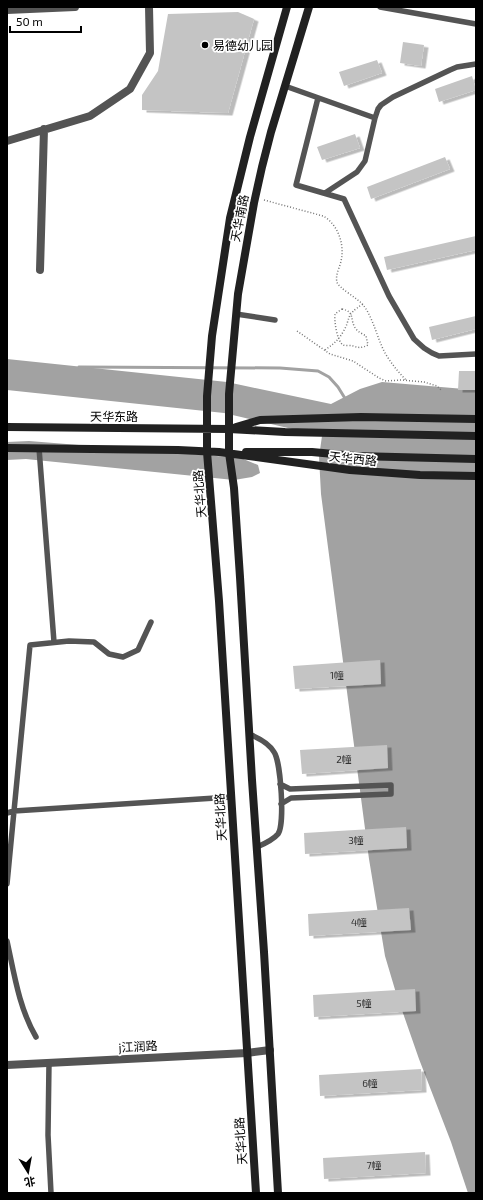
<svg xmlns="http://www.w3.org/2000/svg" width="483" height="1200" viewBox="0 0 483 1200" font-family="'Exo 2','Noto Sans SC',sans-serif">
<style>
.water{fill:#a2a2a2}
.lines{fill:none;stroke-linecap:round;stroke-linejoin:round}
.stream{stroke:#a2a2a2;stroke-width:3}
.building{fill:#c4c4c4;filter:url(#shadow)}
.path{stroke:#767676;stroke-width:1.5;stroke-dasharray:1 2;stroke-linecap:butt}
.service{stroke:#545454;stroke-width:5.5}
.minor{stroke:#545454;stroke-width:8}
.secondary{stroke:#212121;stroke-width:8}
.poi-dot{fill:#000;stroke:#fff;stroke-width:1.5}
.labels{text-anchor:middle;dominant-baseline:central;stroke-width:3.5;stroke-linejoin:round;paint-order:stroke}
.number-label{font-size:10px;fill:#313131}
.poi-label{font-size:12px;fill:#000;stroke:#fff;text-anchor:start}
.street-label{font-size:12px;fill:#000;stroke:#fff}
</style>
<defs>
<filter id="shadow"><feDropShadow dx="4.5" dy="2.5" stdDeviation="0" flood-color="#0004"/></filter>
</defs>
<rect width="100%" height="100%" fill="#fff"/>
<path class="water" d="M7 359 227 382 331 404 360 389 382 382 476 390V1193H468L451 1142 419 1059 396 993 385 956 369 859 321 494 319 457 322 436 224 413 7 390Z
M29 441 241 458 258 465 260 473 252 477 234 480 26 459 7 460V442Z"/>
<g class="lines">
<path class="stream" d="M79 367 280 368 318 371 329 377 338 387 346 400"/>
</g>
<path class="building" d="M238 12 254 19 228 113 142 110V95L158 71 168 14Z
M403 42 424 45 421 66 400 63Z
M377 60 382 73 344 86 339 72Z
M472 76 476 90 439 102 435 89Z
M355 134 360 148 322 160 317 147Z
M445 157 450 169 371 199 367 187Z
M476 236V250L387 270 384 257Z
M476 316V329L432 340 429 327Z
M459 371H476V390H458Z
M380 660 381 684 295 689 293 666Z
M387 745 388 768 302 774 300 750Z
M406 827 407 848 305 854 304 833Z
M409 908 411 930 309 936 308 914Z
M415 989 416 1011 314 1017 313 995Z
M421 1069 422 1090 320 1096 319 1075Z
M425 1152 426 1173 324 1179 323 1158Z"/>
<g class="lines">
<path class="path" d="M264 200 323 216C338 224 345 245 341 261 340 267 335 275 337 282 338 288 358 298 364 306 374 320 377 338 385 353 391 363 398 372 406 380
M342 309C356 312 349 320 356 329 358 332 363 334 366 336L368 345C362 348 359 348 353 346 350 345 345 346 343 345 337 341 334 321 335 314Z
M297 331 330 354 353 361 379 378 386 381 402 380 424 382 437 386 441 390
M325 350C332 345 338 341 343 332 352 317 344 316 363 304"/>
<path class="service" d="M380 7 476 24
M285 86 375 118
M318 98 296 185 344 199 389 296 414 339 424 348 432 353 439 356 476 354
M325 193 357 172 365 161 375 118 378 109 381 105 393 97 450 70 457 67 476 64
M236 314 275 320
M39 448 54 642
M151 622 138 650 123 657 109 654 94 642 69 641 30 645 14 811 231 797
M249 734C259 738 269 743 274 752 281 762 285 825 278 834 273 840 264 844 257 847
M280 784 290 789 391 785V794L291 798 281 804
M7 813 14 811 7 884
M7 941C14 973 19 1008 36 1037
M49 1063 48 1135 51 1193"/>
<path class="minor" d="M7 10 75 7
M7 141 90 116 130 89 150 53 149 7
M40 270 44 129
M7 1065 247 1053 270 1050"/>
<path class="secondary" d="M7 427 229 429 285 432 476 436
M236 427 260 420 361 417 476 419
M7 448 178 450 219 452 350 470 420 475 476 476
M246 452H312L355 456 476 459
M256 1193 219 601 207 452V396L212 336 230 218 250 137 287 7
M278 1193 264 952 252 780 240 577 234 488 229 453V394L238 294 254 203 262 167 271 132 309 7"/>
</g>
<circle class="poi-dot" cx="205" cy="45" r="4"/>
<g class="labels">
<g class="number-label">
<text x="337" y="675">1幢</text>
<text x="344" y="759">2幢</text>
<text x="356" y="840">3幢</text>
<text x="359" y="922">4幢</text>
<text x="364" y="1003">5幢</text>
<text x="370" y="1083">6幢</text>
<text x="374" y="1165">7幢</text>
</g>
<g class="poi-label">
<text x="213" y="45">易德幼儿园</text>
</g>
<g class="street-label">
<text transform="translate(239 218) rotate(-79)">天华南路</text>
<text x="114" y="416">天华东路</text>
<text transform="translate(353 458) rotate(6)">天华西路</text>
<text transform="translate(199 494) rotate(-95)">天华北路</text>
<text transform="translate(220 817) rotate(-93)">天华北路</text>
<text transform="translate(138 1046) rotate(-3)">j江润路</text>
<text transform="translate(240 1141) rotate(-94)">天华北路</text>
</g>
</g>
<rect width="483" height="1200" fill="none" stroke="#000000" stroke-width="16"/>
<g transform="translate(28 1172) rotate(169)" stroke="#ffffff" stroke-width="3" paint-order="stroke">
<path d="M0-3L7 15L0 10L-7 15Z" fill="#000000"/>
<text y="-6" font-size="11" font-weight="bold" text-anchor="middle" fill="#000000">北</text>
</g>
<path d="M10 26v6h71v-6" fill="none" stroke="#000000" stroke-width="2"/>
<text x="16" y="26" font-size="12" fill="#000000" stroke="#ffffff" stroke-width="3" paint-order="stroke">50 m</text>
</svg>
